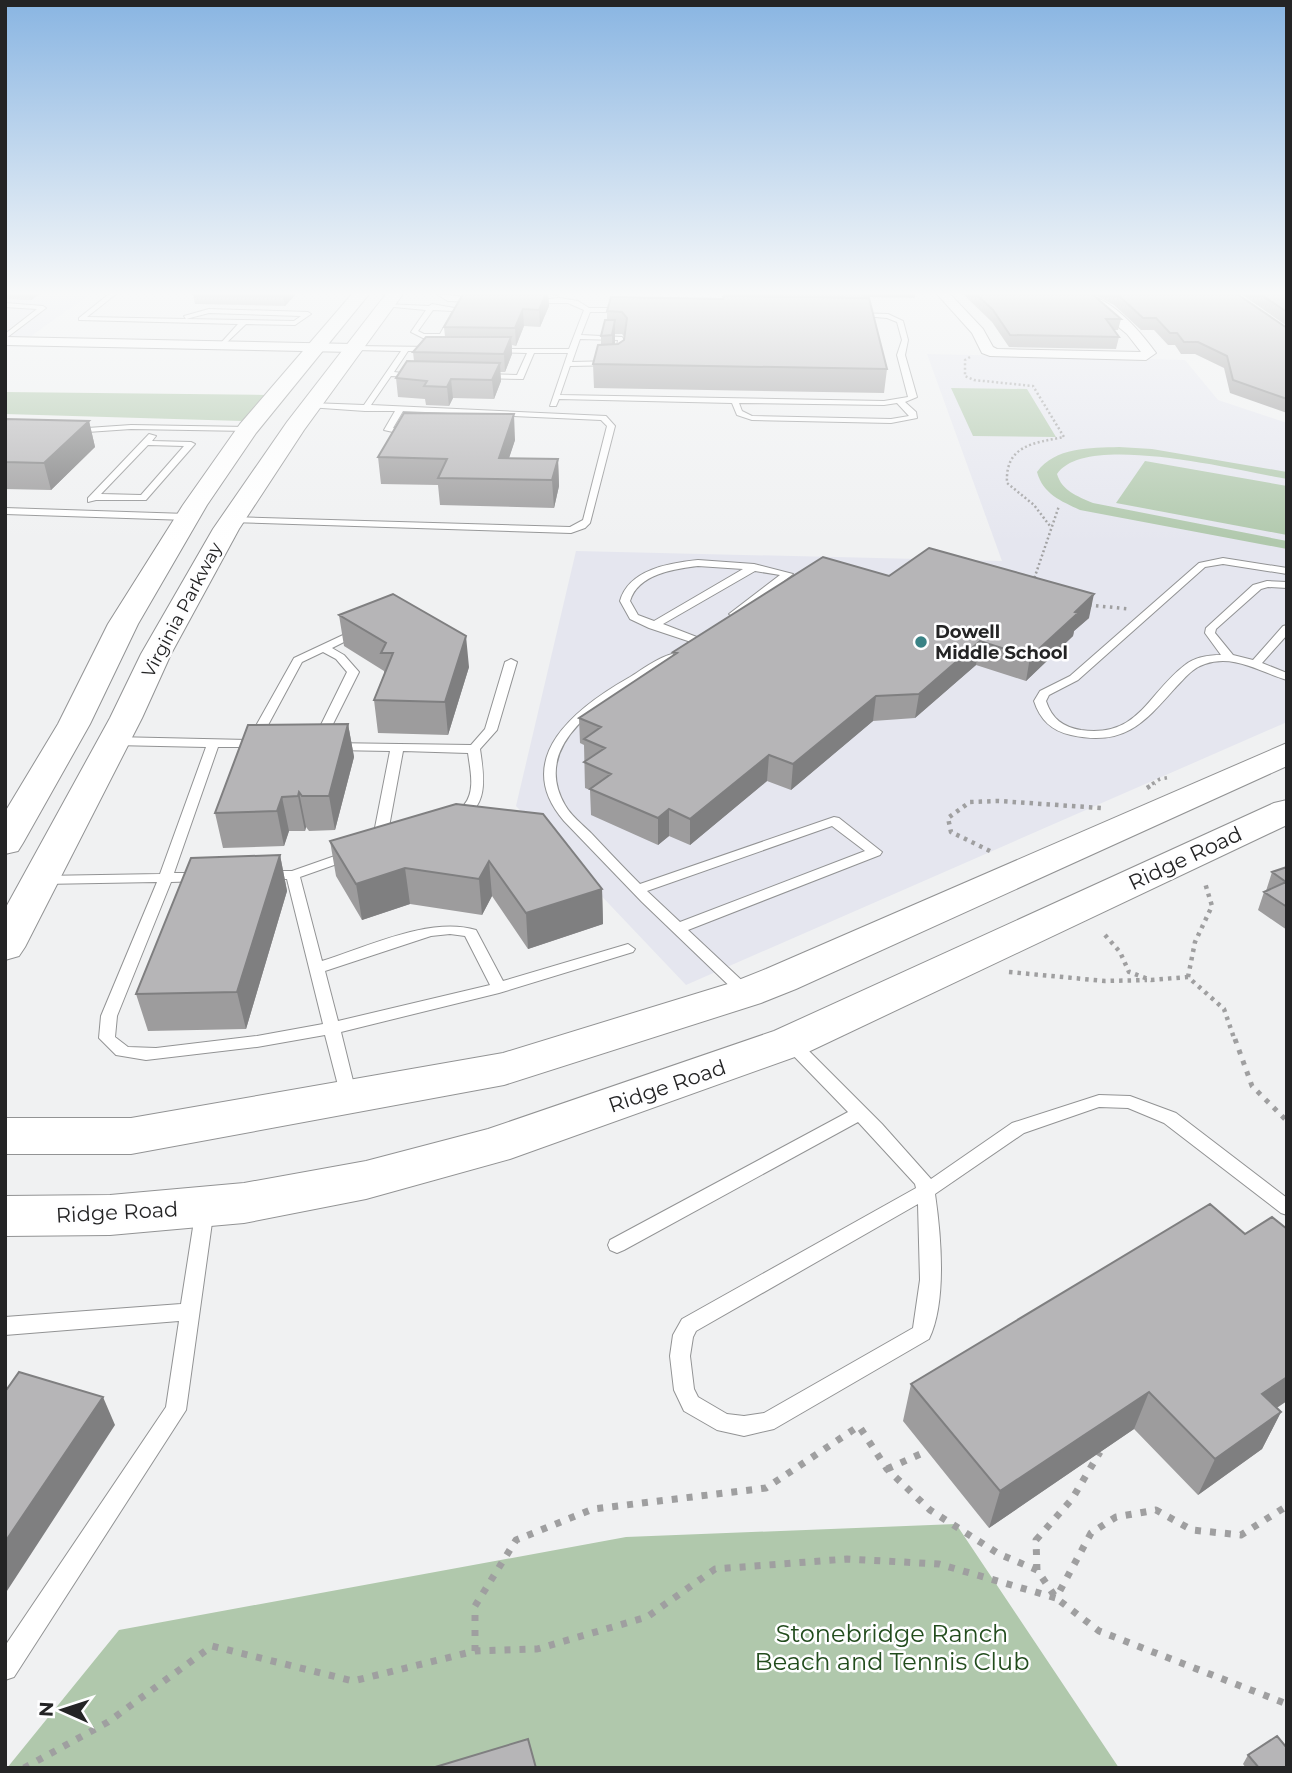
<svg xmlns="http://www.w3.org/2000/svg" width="1292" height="1773" viewBox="0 0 1292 1773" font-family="Montserrat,sans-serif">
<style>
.built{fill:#e5e6ef}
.green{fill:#b0c8ac}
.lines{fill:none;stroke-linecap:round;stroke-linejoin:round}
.service-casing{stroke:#929394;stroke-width:2}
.minor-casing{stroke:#929394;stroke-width:2}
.secondary-casing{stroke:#929394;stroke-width:2}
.path-far4{stroke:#9f9fa0;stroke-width:2.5;stroke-dasharray:2 2.5;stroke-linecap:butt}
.path-far3{stroke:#9f9fa0;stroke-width:3.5;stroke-dasharray:2.5 4.5;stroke-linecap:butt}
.path-far2{stroke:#9f9fa0;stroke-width:4.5;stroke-dasharray:3.5 5;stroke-linecap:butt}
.path-far1{stroke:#9f9fa0;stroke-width:5;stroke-dasharray:4.5 7;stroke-linecap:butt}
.path{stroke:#9f9fa0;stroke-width:7;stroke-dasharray:6 9;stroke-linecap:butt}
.service{fill:#fff;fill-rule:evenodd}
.minor{fill:#fff;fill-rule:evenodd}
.secondary{fill:#fff;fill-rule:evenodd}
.wall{fill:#9d9c9d;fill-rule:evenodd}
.shaded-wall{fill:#7f7f80}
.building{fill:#b6b5b7;stroke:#7f7f80;stroke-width:2}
.poi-dot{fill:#398285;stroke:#fefeff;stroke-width:2.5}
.labels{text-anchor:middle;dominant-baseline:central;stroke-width:5;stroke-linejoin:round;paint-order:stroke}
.far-street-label{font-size:18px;fill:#242425;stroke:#fefeff}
.far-poi-label{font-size:18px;font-weight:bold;fill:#242425;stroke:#fefeff;text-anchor:start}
.street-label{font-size:21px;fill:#242425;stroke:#fefeff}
.near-park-label{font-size:24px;fill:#224c1d;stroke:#fefeff}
</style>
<rect width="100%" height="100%" fill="#f0f1f2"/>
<path class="built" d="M5 294H90L27 339 5 338Z
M927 354 1185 360 1218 400 1287 423V722L686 985 516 806 576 551 1002 561Z"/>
<path class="green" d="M951 388 1027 389 1056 437 973 436Z
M5 392 268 395 242 421 5 414Z
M1119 447 1152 449 1287 472V479C1240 471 1085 431 1057 474 1062 491 1077 496 1093 503L1287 541V549L1080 510C1061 501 1043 494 1037 472 1055 447 1090 448 1119 447Z
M1145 461 1287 486V535L1116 503Z
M956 1524 1119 1768H7L119 1630 626 1537Z"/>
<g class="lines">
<g class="service-casing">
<path id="service" d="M109 294H116L87 317 186 319 184 316 209 309 308 312 311 314 295 325 246 324 222 347 220 344 238 324 79 320V318ZM209 313 301 316 294 321 186 319Z
M436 294 477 298 480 300 477 302 448 301Z
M560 298 578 301 589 308H624L627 310 624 312H590L581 335 622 337 625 342 621 365 570 366 560 395 884 401 908 397 897 355 902 340 897 322 887 318 851 315 854 313 888 314 903 321 908 340 905 355 917 397 905 402 916 412 917 418 891 423 752 420 737 415 732 403 559 399 556 406H550L568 353H534L523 379 478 378 477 376 481 374 517 375 527 353 493 352 491 349H569L584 310 568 303H529L526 301ZM580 339 618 340 615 361 572 362ZM739 403 884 405 897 403 909 416 891 419 752 416 742 411Z
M5 303 43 306 46 308 5 339V334L37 309 5 307Z
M432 304 460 309 438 349 435 351H408L394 372 419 375 415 377 391 376 371 405 606 416 615 426 590 523 585 528 571 533 229 522V518L232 517 570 527 583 520 607 426 601 420 403 411 393 428 414 432 415 434 411 436 384 430 395 411H365L308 407V403H311L364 405 401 351 354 350 351 348 354 346 433 347 438 338H423L411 332 426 310 383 306 386 304 429 306ZM433 310 453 311 440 334H424L418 331Z
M131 425 248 427 252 429 248 431 131 429 73 433 69 431 73 429Z
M149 434 156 436 152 441 191 442 195 444 146 500H96L88 502V498ZM148 445 184 446 141 495 101 494Z
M5 508 187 514 192 517 187 520 5 514Z
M1223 558 1287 568V574L1223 564 1205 567 1078 680 1049 695 1046 701C1052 719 1063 727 1081 730 1139 738 1147 694 1185 665 1195 657 1209 655 1221 655L1205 633 1206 628 1253 585 1267 581 1287 582V588L1268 587 1261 589 1216 629 1215 633 1233 655 1253 660 1283 626 1287 625V635L1262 663 1287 673V680C1260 672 1234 654 1205 664 1192 668 1185 678 1176 687 1144 723 1124 747 1071 735 1052 731 1040 720 1034 701L1040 691 1070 676 1199 563Z
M698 560 754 564 793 574 738 616 734 617 729 614 780 575 755 571 663 624 702 639V643H694L649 628 630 619 620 601C629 569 670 563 698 560ZM698 566 743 569 654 621 638 615 630 601C638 574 674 569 698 566Z
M358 628 362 629V633L332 648 344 655 359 672 324 742 320 743 314 739 347 672 336 659 323 652 302 662 260 740 264 741 266 744 264 747H218L174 873H202L209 877 202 881 171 882 117 1016 115 1037 128 1047 156 1048 257 1036 323 1024 287 879H264L257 875 264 871H292L349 851 356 855 354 858 300 877 322 961C367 947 430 916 476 930L503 981 628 944 635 949 633 952 499 993 341 1032 357 1097 355 1101 349 1103 343 1101 341 1097 325 1035 257 1047 146 1060 116 1055 99 1038 101 1016 157 882 42 884 35 880 42 876 160 874 206 747 114 745 108 741 114 737 248 740 294 658ZM450 934 465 936 490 985 338 1021 325 971 431 936Z
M672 654 677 657 676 659C629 687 524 734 565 805 571 816 582 824 591 833 607 850 623 867 640 884L834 817 839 818 882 852 880 855 688 930 751 989 754 993 751 997H741L642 902 564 821C510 758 577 707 630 677 643 669 657 658 672 654ZM832 826 865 851 680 922 647 891Z
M511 659 517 662 497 730 480 749C484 776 490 810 457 820L450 816C455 812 461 810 464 805 476 791 470 769 468 753L403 751 386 843 379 847 374 846 372 843 390 751 333 750 327 746 329 743 471 745 485 729 505 662Z
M790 1036 796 1038 882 1124 931 1179 1012 1123 1099 1095 1130 1096 1176 1113 1287 1198V1215L1281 1213 1164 1123 1128 1108 1099 1107 1024 1133 935 1194C941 1235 947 1302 929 1339L774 1429 744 1436 717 1430 684 1411 674 1390 670 1356 673 1335 682 1319 916 1188 915 1184 858 1122 624 1250 617 1253 610 1250 608 1245 610 1240 848 1112 784 1046 782 1042 784 1038ZM918 1204 920 1280 913 1328 764 1413 744 1416 727 1414 698 1397 694 1389 690 1356 693 1337 696 1331Z
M205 1201 211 1203 214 1208 186 1410 14 1677 5 1680V1646L166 1407 179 1321 5 1335V1317L181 1304 196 1208 199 1203Z"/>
</g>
<g class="minor-casing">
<path id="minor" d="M937 294H950L983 329 993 347 997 349 1141 352 1127 334 1079 294C1109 294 1139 330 1156 353L1146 360 990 356 982 353 972 333Z
M5 337 354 344 361 348 354 352 5 345Z"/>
</g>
<g class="secondary-casing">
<path id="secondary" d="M352 294H369L256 433 207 505 138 624 90 724 23 843 18 851 5 854V812L58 724 108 624 183 505 240 424Z
M386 294H403L304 430 239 529 171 654 142 718 25 947 19 956 5 960V909L110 718 141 654 213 529 287 422Z
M1287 743V766L796 989 761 1003 504 1085 131 1154H5V1118H131L503 1053 731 983 766 969Z
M1287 800V825L806 1053 510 1159 366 1199 244 1223 110 1235 5 1236V1196L110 1195 244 1183 366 1161 488 1129 774 1031 1274 803Z"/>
</g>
<path class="path-far4" d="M970 357 965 360V376L974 380 1033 386 1064 437C1034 443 1005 445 1007 483L1034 505 1050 526
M1033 582 1059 506"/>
<path class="path-far3" d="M1089 605 1129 609
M1152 784 1160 779 1171 777"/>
<path class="path-far2" d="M1147 788 1155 783
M990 851 951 832 948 818 970 802 999 801 1101 808
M1105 935 1120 952 1129 972 1151 980 1188 977 1224 1009 1235 1041
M1009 972 1105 981 1147 980
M1188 977 1195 942 1212 906 1205 883"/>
<path class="path-far1" d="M1235 1039 1252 1086 1287 1121"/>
<path class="path" d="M887 1469 927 1451
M1037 1570 1036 1540 1072 1499 1100 1452
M475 1651V1606L516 1540 593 1509 766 1488 859 1426 887 1469 930 1510 999 1554 1037 1570 1056 1598 1099 1631 1287 1704
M24 1768 108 1722 212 1646 353 1681 475 1651 537 1649 647 1617 715 1569 847 1559 939 1564 1056 1598 1091 1533 1116 1517 1156 1510 1192 1530 1241 1535 1287 1506"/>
<use href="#service" class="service"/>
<use href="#minor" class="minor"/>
<use href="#secondary" class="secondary"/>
</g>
<path class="wall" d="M5 294H39L31 300 5 299Z
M193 294H296L285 306 195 304Z
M463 294H559L558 296 548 295 549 306 540 327 524 326 516 346 512 345V354L505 372H500L501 381 494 399 453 398 449 406 426 405 425 399 398 397 396 378 414 361 413 352 445 337 444 327Z
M723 294H915V298L865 297 887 369 884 393 594 388 593 364 601 345V336L607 320V311L723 299ZM615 334H622L625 338 624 340 618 344H615Z
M963 294H1092L1121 319 1118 330H1114L1119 337 1116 349 1009 347 992 322Z
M1093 294H1237L1287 328V413L1230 393 1224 368 1195 354H1181L1175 345H1168L1154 330H1141L1114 305Z
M1241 294H1287V326Z
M5 419 89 421 95 447 51 490 5 489Z
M515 440 509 458 558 459 559 486 554 508 440 505 438 485 381 484 378 457Z
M889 576 1089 618 1074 631 1073 636 1026 681 976 665 915 718 873 721 791 790 767 781 690 845 669 836 658 845 591 815 590 790 585 788 584 745 580 743 579 718 673 655V652Z
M339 615 469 667 448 735 378 733 374 700 384 674V671L344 646Z
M348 724 354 757 335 830 309 831 306 827 305 831H289L284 846 223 848 215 813Z
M456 804 602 889 603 924 528 949 492 896 482 915 410 904 362 920 336 876 330 841Z
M280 855 287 891 246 1029 148 1031 136 994Z
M1287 867V930L1258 910 1264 892 1266 891 1272 872Z
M1210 1204 1276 1408 1281 1412 1262 1449 1198 1495 1134 1429 989 1528 903 1421 911 1384Z
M1248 1755 1287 1768H1246L1243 1764Z"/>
<path class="shaded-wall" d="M30 294H39L31 300Z
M283 294H296L285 306Z
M546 294H548L549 306 540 327 539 310Z
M523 309 524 326 516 346 515 328Z
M615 320V343L613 358 612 335Z
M511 337 512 354 505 372 504 354Z
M500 363 501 381 494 399 492 380Z
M451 379 453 398 449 406 447 387Z
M514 414 515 440 502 479 499 458Z
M89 421 95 447 51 490 44 463Z
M558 459 559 486 554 508 552 480Z
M1094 594 1089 618 1074 631 1073 636 1026 681 1030 657 1075 612Z
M466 636 469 667 448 735 445 702Z
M980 641 976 665 915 718 919 694Z
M876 696 873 721 791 790 793 764Z
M348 724 354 757 335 830 329 796Z
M769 755 767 781 690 845V819Z
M299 792 306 827 305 831 298 796Z
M282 797 289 831 284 846 277 811Z
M669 809V836L658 845V818Z
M280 855 287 891 246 1029 237 992Z
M489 861 492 896 482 915 479 879Z
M405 868 410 904 362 920 356 884Z
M602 889 603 924 528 949 526 913Z
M1287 1377V1401L1243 1431 1262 1394Z
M1149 1392 1134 1429 989 1528 1000 1491Z
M103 1397 115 1425 5 1594V1542Z
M1281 1412 1262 1449 1198 1495 1215 1459Z"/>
<path class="building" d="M463 294H546L539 310 523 309 515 328 444 327Z
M724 294H865L866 298 724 296 723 297Z
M976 294H1092L1121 319H1106L1119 337 1010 335 993 310Z
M1117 294H1237L1287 328V399L1233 380 1227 356 1198 342H1184L1177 333H1170L1156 318H1143Z
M1260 294H1287V312Z
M724 296 869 298 887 369 593 364 598 345 618 344 624 340 627 318 622 312 607 311 611 297 723 299Z
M605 320H615L612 335 601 336Z
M426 337H511L504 354 413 352Z
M407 361 500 363 492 380 451 379 447 387 424 386 427 381 396 378Z
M404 413 514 414 499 458 558 459 552 480 438 478 447 459 378 457Z
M5 419 89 421 44 463 5 462Z
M929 548 1094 594 1075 612 1078 613 1030 657 980 641 919 694 876 696 793 764 769 755 690 819 669 809 658 818 590 789 611 774 584 762 605 748 584 739 601 727 579 718 677 653 673 652 823 557 889 576Z
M393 594 466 636 445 702 374 700 393 653H381L386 643 339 615Z
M348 724 329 796H302L299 792 298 796 282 797 277 811 215 813 248 725Z
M456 804 543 814 602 889 526 913 489 861 479 879 405 868 356 884 330 841Z
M280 855 237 992 136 994 191 858Z
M1287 867V907L1264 892 1286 882 1272 872Z
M1210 1204 1245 1234 1272 1217 1287 1229V1377L1262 1394 1281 1412 1215 1459 1149 1392 1000 1491 911 1384Z
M19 1372 103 1397 5 1542V1388L7 1389Z
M1277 1736 1287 1748V1768H1259L1248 1755Z
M528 1739 536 1768H432Z"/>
<linearGradient id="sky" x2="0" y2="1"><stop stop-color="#89b5e2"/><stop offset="0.54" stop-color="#f8f9f9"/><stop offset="1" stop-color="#f8f9f9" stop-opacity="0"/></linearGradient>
<rect width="1292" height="543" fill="url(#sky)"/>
<circle class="poi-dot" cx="921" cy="642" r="7"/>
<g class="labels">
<g class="far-street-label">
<text transform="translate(182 610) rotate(-62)">Virginia Parkway</text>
</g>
<g class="far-poi-label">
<text x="935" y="632">Dowell<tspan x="935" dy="21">Middle School</tspan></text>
</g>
<g class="street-label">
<text transform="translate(1185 858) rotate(-25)">Ridge Road</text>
<text transform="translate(667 1086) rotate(-19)">Ridge Road</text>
<text transform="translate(117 1212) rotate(-3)">Ridge Road</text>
</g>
<g class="near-park-label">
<text x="892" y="1633">Stonebridge Ranch<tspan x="892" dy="28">Beach and Tennis Club</tspan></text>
</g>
</g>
<rect width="1292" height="1773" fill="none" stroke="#242425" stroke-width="14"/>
<g transform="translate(63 1710) rotate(273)" stroke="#fefeff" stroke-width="5" paint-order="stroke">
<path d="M0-5L12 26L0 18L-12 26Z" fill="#242425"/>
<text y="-10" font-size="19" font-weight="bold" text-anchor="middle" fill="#242425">N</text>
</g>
</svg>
